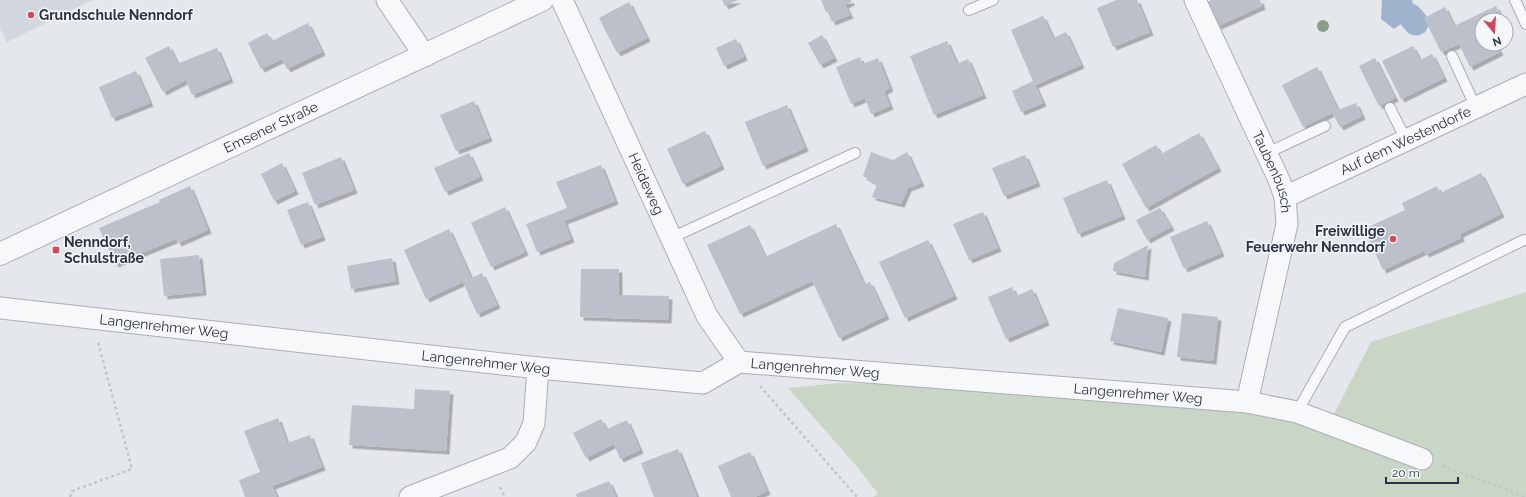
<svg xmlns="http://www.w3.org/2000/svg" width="1526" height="497" viewBox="0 0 1526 497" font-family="Raleway,sans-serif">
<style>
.built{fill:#d2d6de}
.green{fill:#c9d6c5}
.water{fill:#9fb4cc}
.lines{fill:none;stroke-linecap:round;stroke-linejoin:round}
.canal{stroke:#9fb4cc;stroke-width:25}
.building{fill:#bbc0ca;filter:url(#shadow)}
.service-casing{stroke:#a9aeb7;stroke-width:12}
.minor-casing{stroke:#a9aeb7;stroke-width:23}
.tertiary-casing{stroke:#a9aeb7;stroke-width:24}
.path{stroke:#c2c5cb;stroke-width:2.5;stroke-dasharray:3 3;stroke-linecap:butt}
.service{stroke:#f7f8fa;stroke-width:10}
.minor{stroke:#f7f8fa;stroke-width:21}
.tertiary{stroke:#f7f8fa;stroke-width:22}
.tree{fill:#899d89}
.poi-dot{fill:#d1495b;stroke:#f4f6f9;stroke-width:1.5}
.labels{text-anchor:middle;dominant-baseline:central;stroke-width:3;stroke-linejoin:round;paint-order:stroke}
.poi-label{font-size:14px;font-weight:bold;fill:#2b3445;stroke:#f4f6f9;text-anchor:start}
.street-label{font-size:14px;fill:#2b3445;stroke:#f4f6f9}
</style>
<defs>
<filter id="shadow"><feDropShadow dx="3.5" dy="3.5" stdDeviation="0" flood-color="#0004"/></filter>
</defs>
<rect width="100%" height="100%" fill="#e4e7ec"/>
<path class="built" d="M0 0H92L7 42 0 29Z"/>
<path class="green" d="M1526 292V497H873L878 494 859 469 788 388 840 383 974 387 1332 418 1371 342Z"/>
<path class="water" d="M1382 0H1412C1416 15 1405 21 1394 29L1381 19Z"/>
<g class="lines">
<path class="canal" d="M1410 16 1416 23"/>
</g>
<path class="building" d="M722 0H738L725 6Z
M821 0H851V2L845 5 850 15 832 22 828 12H826Z
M1117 0H1137L1150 32 1113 47 1097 8Z
M1211 0H1260L1262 6 1216 27 1205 3Z
M629 2 647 38 617 53 599 18Z
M1496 6 1503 20H1482V44H1496L1500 52 1470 67 1459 44 1441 52 1424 18 1445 7 1454 26Z
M1043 16 1053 38 1066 32 1081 65 1035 85 1043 103 1021 112 1012 91 1033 81 1011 30Z
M308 23 322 52 287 69 282 59 261 69 248 43 267 33 272 41Z
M822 35 834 58 820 65 808 43Z
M736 39 744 57 724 66 716 48Z
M947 41 957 64 968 59 983 95 934 115 910 56Z
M169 46 184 77 179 63 217 48 230 79 192 95 186 80 163 92 145 58Z
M1413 46 1420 60 1432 54 1444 78 1401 99 1382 61Z
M860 57 862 64 878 58 890 88 884 91 890 106 871 114 865 98 851 104 836 67Z
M1375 58 1395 98 1379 106 1359 66Z
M1317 67 1338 110 1303 127 1282 85Z
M136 71 150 103 112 118 99 87Z
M474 101 489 138 456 151 440 115Z
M1356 103 1362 116 1340 127 1333 114 1338 110Z
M787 105 805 148 763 166 745 122Z
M705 131 721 166 683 184 667 149Z
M1199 133 1218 168 1146 208 1122 164 1156 145 1161 154Z
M871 152 893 160 907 152 921 183 908 188 901 204 872 197 877 184 863 176Z
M469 153 480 177 445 192 434 168Z
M1025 155 1037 183 1004 196 992 168Z
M341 157 354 190 315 205 302 173Z
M282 163 295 191 274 201 261 174Z
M601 165 615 201 564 221 571 239 537 252 526 224 567 208 556 182Z
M1481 173 1501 214 1460 234 1461 238 1426 254 1424 251 1383 270 1364 229 1405 210 1402 203 1437 186 1440 193Z
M1107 180 1122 216 1078 234 1063 198Z
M190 186 208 230 178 243 176 239 115 264 99 228 160 202 159 200Z
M308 202 322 237 301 245 287 210Z
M505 207 525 252 491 267 471 223Z
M1160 208 1171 227 1147 240 1136 220Z
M983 212 998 248 969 260 953 224Z
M1207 221 1221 253 1184 269 1170 237Z
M836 224 864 284 870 282 886 316 839 338 812 281 740 314 707 245 750 225 765 257Z
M449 229 471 278 482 273 497 305 477 314 463 282 426 299 404 250Z
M928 240 954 296 905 318 879 262Z
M1148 245 1145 277 1113 271 1114 263Z
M199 255 203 292 164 296 160 259Z
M392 258 396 281 351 289 347 266Z
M581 269H619V295L669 296 668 320 580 317Z
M1012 287 1016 296 1032 289 1046 322 1006 339 988 297Z
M1118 308 1168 318 1161 352 1110 341Z
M1182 313 1218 317 1213 361 1177 357Z
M415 389 450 391 446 451 349 445 352 405 414 409Z
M278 418 287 443 310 435 322 467 272 486 277 497H245L239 480 260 472 244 431Z
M601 419 607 429 627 420 640 450 620 459 614 444 586 458 573 433Z
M678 449 697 497H654L641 463Z
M750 452 767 491 755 497H731L718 466Z
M609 481 616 497H577L576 494Z"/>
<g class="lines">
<g class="service-casing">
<path id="service" d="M1515 0 1526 24
M969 10 993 0
M1452 56 1476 108
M1390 108 1406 140
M1267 153 1325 126
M671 238 855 153
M1297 412 1345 327 1524 240"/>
</g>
<g class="minor-casing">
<g id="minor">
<path d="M387 0 425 56"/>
<path id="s1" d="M562 0 707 316 739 362"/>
<path id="s2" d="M1195 0 1279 180 1285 197 1287 224 1247 402"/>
<path id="s3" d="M1285 197 1526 84"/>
<path id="s4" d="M0 308 538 368 703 383 739 362 1247 402 1297 412 1422 459"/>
<path d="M410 497 510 458 526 442 534 423 538 368"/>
</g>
</g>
<g class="tertiary-casing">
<g id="tertiary">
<path id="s5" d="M0 254 542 0"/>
</g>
</g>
<path class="path" d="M760 386 857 497
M1443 466 1526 497
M500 487 505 497
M70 497 72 491 132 469 98 342"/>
<use href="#service" class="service"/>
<use href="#minor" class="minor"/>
<use href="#tertiary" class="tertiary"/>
</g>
<circle class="tree" cx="1323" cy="26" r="6"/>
<g class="poi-dot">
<circle cx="31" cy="15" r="4"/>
<circle cx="1393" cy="239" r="4"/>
<rect x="52" y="246" width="8" height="8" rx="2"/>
</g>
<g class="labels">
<g class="poi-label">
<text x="39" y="15">Grundschule Nenndorf</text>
<text x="1385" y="231" text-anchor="end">Freiwillige<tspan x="1385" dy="16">Feuerwehr Nenndorf</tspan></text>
<text x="64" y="242">Nenndorf,<tspan x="64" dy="16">Schulstraße</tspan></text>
</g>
<g class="street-label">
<text stroke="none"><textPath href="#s5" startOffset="299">Emsener Straße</textPath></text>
<text stroke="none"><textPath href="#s3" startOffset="133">Auf dem Westendorfe</textPath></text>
<text stroke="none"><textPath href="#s2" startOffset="189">Taubenbusch</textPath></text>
<text stroke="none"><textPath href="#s1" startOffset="202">Heideweg</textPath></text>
<text stroke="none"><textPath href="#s4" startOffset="165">Langenrehmer Weg</textPath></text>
<text stroke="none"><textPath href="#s4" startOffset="489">Langenrehmer Weg</textPath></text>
<text stroke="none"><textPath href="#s4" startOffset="825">Langenrehmer Weg</textPath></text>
<text stroke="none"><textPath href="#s4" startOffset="1149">Langenrehmer Weg</textPath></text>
</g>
</g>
<g transform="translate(1494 32) rotate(162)"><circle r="19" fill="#f4f6f9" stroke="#a4a8b1"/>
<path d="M0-3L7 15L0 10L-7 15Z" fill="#d1495b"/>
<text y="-6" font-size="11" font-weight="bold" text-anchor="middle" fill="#2b3445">N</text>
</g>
<path d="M1386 477v6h72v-6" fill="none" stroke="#2b3445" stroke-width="2"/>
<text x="1392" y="477" font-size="12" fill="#2b3445" stroke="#f4f6f9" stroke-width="3" paint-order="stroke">20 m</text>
</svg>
